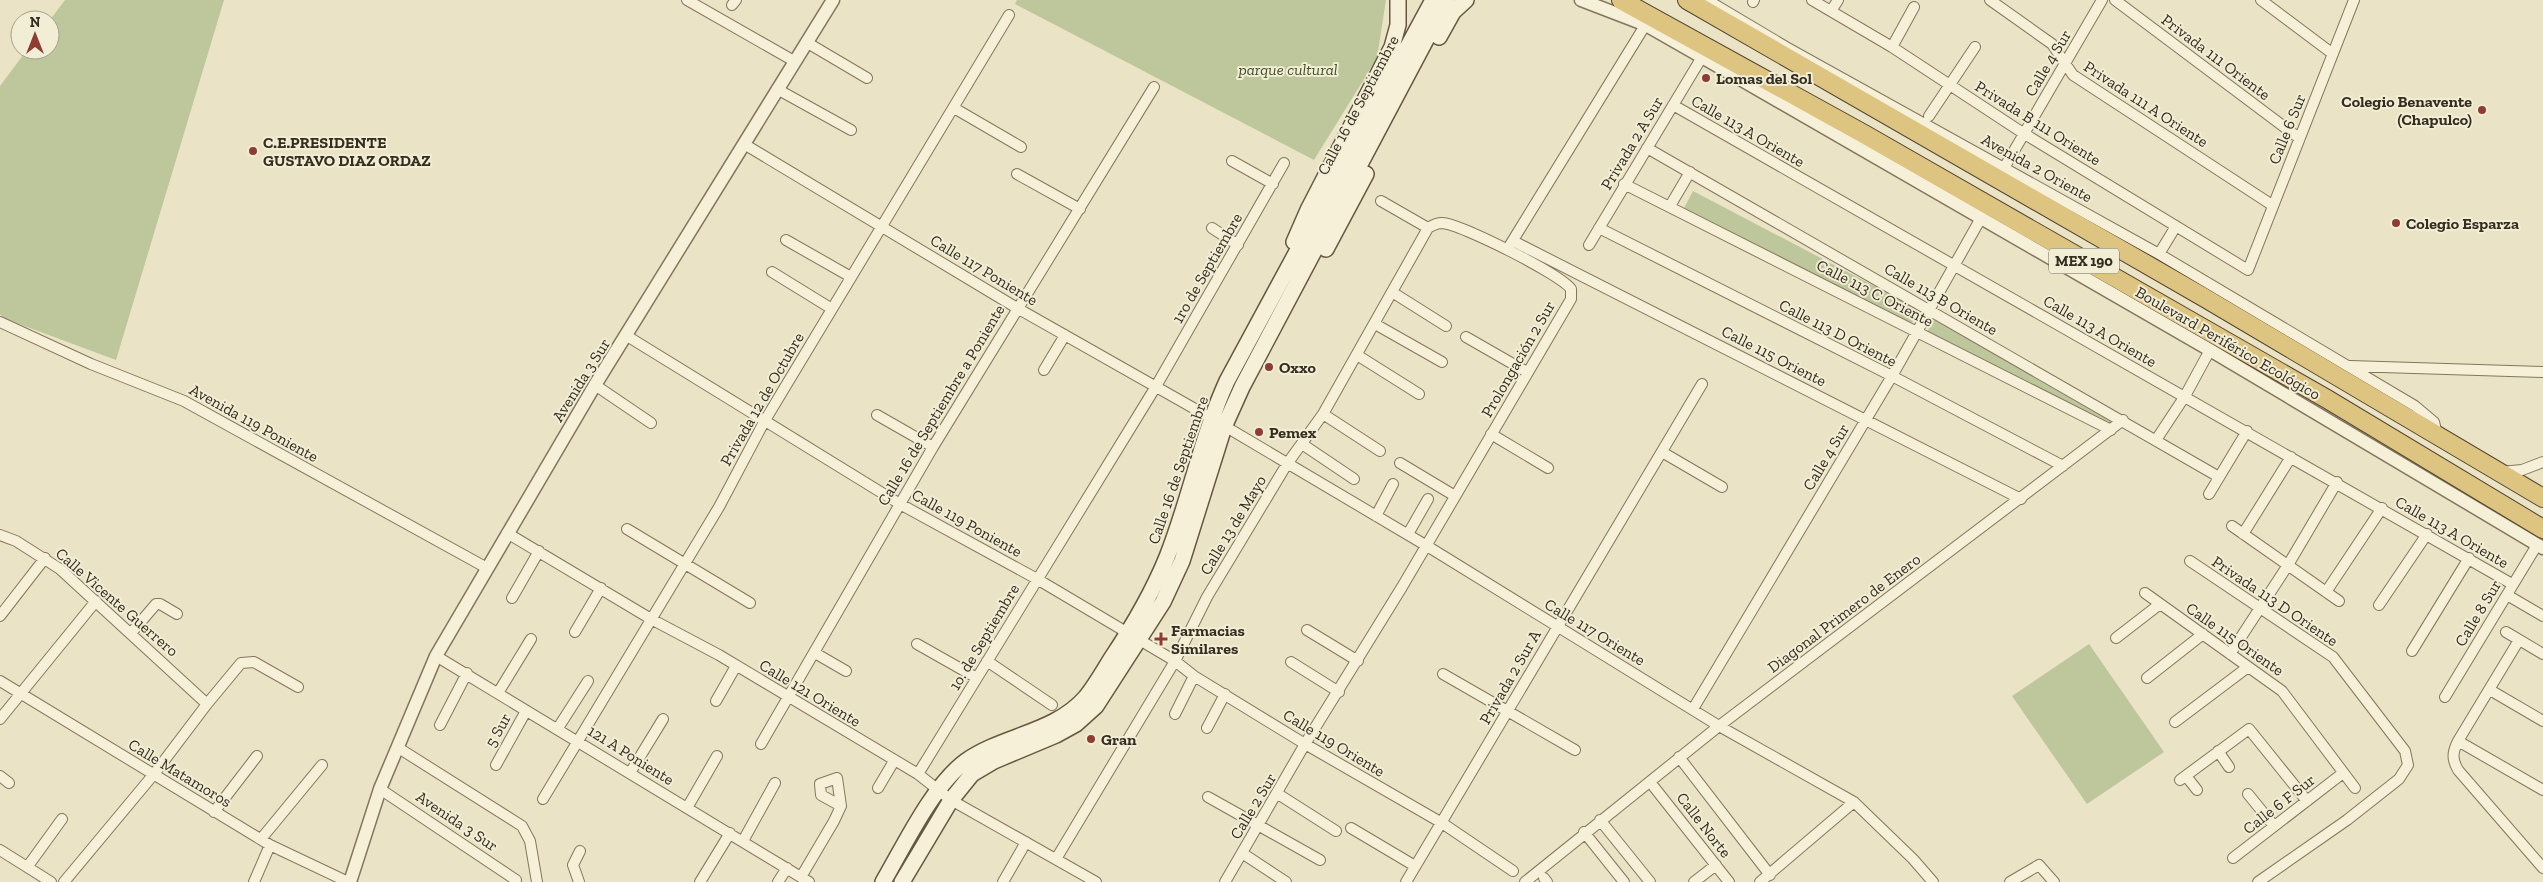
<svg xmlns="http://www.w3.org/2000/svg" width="2543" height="882" viewBox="0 0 2543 882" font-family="'Zilla Slab',serif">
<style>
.green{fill:#bdc79b}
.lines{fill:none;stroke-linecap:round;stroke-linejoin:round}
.minor-casing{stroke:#84765e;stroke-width:12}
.tertiary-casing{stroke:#84765e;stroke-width:15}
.secondary-casing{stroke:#665741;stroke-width:18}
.trunk-casing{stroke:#524431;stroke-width:20}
.minor{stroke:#f6f0d9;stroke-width:10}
.tertiary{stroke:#f6f0d9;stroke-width:12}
.secondary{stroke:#f6f0d9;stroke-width:15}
.trunk{stroke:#ddc480;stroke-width:18}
.poi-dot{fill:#8d3d33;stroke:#f2edd5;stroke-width:2}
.labels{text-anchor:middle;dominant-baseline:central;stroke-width:4;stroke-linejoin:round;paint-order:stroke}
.shield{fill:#f2edd5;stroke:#6e6756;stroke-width:1}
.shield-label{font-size:15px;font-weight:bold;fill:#352d20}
.street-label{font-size:16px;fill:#352d20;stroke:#f2edd5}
.park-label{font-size:16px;font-style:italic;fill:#415028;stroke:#f2edd5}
.poi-label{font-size:16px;font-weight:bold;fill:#352d20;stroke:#f2edd5;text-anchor:start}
</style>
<rect width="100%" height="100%" fill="#eae3c6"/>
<path class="green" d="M65 0H224L116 360 3 318 0 314V86L27 50H50V20Z
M1017 0H1386L1377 58 1314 160 1015 4Z
M1693 191 1918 309 1912 323 1684 208Z
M1934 320 2114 421 2110 426 1927 332Z
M2089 644 2164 752 2087 804 2012 696Z"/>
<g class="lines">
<g class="minor-casing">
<path id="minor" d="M687 0 794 61
M1707 0 1786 47 2159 254 2415 406 2434 422 2437 434
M1812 0 1892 47 2023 133 2248 270 2354 0
M1990 0 2052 44 2073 75 2272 205
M2115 0 2299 138
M2261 0 2333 54
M1753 2 1754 0
M732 5 736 0
M1831 11 1838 0
M806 42 867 78
M1892 47 1914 7
M777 89 851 130
M1673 105 2512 584
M954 108 1021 147
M1929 116 1975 47
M744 144 1017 308 1211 418 1427 546 1719 726 1854 802 1913 859 1933 882
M1647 148 2219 477
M1232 161 1273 184
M2004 168 2102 0
M1017 174 1080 209
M1624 184 2111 430
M1381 201 1428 228
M1670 206 1690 172
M1212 228 1238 245
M1599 228 1892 376 2063 466
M786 240 851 277
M1513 241 2021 499
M1510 245 1649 19
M1589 245 1702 57
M2159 254 2176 226
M772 272 832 309
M1392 292 1446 326
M0 322 91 364 184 401 487 568
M1375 324 1442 362
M627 336 900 504 1037 579 1175 661 1194 676 1305 744 1442 823 1513 871
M1466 337 1527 372
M1357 355 1419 394
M2350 366 2543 372
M1044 370 1065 335
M595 385 651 423
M1323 414 1380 451
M877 415 933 447
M1491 434 1548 468
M2156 440 2185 396 2210 350
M1302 444 1354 479
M1662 452 1722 487
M1400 463 1455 496
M2501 472 2522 470 2543 462
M2209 494 2247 431
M1376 516 1393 484
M2232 526 2339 601
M627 529 750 603
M507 533 651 619 719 655 918 774 951 800 1096 882
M1408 534 1428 499
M2243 534 2291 457
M0 535 16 541 60 569 207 704
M2190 561 2333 657 2405 751 2408 765 2399 779 2347 820 2258 882
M2326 592 2382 508
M2145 593 2282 691 2355 788
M2507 595 2543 616
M512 598 539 551
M2379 605 2427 534
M0 616 45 558
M1307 630 1358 661
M132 632 156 604H160L177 614
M575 632 601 588
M2506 632 2543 654
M2116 638 2160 604
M2519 640 2458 741C2452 753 2452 759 2458 770L2543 868
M917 644 977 678
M2412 651 2469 558
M815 653 846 671
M2230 654 2288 565 2337 482
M436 656 809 882
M987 661 1052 705
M1291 662 1339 692
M1443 674 1575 750
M2147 678 2203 634
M0 681 270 845 348 882
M2490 690 2543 721
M498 693 531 639
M2445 697 2537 545
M716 701 736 666
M1693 709 1892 376 1981 218
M1175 714 1194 676
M0 719 96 601
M2175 722 2248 667
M440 725 467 673
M558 728 588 681
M1207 728 1225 694
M2458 741 2543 790
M761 744 933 447 1154 87
M397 747 522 826 530 841 537 882
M2218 751 2229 767
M1679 757 1770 875
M496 765 526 711
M630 773 663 719
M918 774 1155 388 1284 163
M0 776 9 783
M2186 776 2197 790
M2180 780 2249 729 2307 801
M1654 787 1729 882
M878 788 894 761
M380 789 516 880
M1278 794 1336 831
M2248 794 2274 826
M1208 797 1320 860
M543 799 719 507 764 422 1009 15
M687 808 717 756
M214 812 257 756
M1600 820 1650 882
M1351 828 1415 866
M1584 832 1624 882
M261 839 322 765
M743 841 775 783
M0 850 51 882
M1242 853 1286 882
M2233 858 2343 773
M1056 859 1175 661 1207 597 1287 464 1323 414 1428 228C1433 225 1436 223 1442 223 1461 224 1560 274 1571 289V299L1402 587 1305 744 1225 882
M28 866 62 819
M801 877 834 821 841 806 837 778 820 784 821 795 841 806
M1544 878 1547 882
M64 882 154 774 207 704 241 663 254 662 298 687
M254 882 270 845
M579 882 573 865 580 851
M700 882 730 833
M778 882 787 868
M1003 882 1026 842
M1406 882 1702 384
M1525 882 1719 726 2123 420
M1694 882 1716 865
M1760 882 1854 802
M2010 882 2039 865 2054 882"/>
</g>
<g class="tertiary-casing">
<path id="tertiary" d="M1581 0 1646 25 1702 57 2210 350 2543 548
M350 882 380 789 436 656 595 385 833 0"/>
</g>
<g class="secondary-casing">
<path id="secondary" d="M1439 37 1453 12 1466 0
M1294 242 1308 210 1392 47 1398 25V0
M1326 249 1366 174
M883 882C904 846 933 785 966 761 1003 735 1055 733 1086 697 1095 686 1103 672 1111 659 1133 626 1152 594 1167 557 1190 499 1201 438 1227 381L1433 0
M902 882 951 800 972 774 994 761 1056 735 1076 724 1096 706 1163 602 1182 561 1224 427 1242 387 1447 0"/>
</g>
<g class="trunk-casing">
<path id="trunk" d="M1621 0 1864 134 2327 399 2543 529
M1687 0 2205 298 2543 498"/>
</g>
<use href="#minor" class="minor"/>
<use href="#tertiary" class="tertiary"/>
<use href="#secondary" class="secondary"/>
<use href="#trunk" class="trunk"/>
</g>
<g class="poi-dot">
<circle cx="1706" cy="78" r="5"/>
<circle cx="2482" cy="110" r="5"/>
<circle cx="253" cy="151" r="5"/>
<circle cx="2396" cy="223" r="5"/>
<circle cx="1269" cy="367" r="5"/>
<circle cx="1259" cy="432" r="5"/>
<path d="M1158.5 631.5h5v5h5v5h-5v5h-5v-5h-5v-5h5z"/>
<circle cx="1091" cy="739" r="5"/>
</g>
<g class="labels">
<rect class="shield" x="2049" y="248.5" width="70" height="25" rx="4"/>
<g class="shield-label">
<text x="2084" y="261">MEX 190</text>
</g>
<g class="street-label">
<text transform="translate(2216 57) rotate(37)">Privada 111 Oriente</text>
<text transform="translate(2048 63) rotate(-59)">Calle 4 Sur</text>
<text transform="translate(2146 104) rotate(33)">Privada 111 A Oriente</text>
<text transform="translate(1358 105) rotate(-62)">Calle 16 de Septiembre</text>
<text transform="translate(2038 123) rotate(32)">Privada B 111 Oriente</text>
<text transform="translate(2287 129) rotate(-68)">Calle 6 Sur</text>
<text transform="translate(1748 131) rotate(30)">Calle 113 A Oriente</text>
<text transform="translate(1632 143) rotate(-59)">Privada 2 A Sur</text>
<text transform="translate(2037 168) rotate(29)">Avenida 2 Oriente</text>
<text transform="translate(1207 268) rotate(-60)">1ro de Septiembre</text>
<text transform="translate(984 270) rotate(31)">Calle 117 Poniente</text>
<text transform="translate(1875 293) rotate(27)">Calle 113 C Oriente</text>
<text transform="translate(1941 299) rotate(30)">Calle 113 B Oriente</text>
<text transform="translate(2100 331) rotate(30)">Calle 113 A Oriente</text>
<text transform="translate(1838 333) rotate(27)">Calle 113 D Oriente</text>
<text transform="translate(2228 343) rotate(30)">Boulevard Periférico Ecológico</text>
<text transform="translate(1774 356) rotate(27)">Calle 115 Oriente</text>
<text transform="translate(1518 359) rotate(-60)">Prolongación 2 Sur</text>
<text transform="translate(581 380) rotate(-58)">Avenida 3 Sur</text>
<text transform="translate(762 399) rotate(-60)">Privada 12 de Octubre</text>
<text transform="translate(941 405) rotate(-59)">Calle 16 de Septiembre a Poniente</text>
<text transform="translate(254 423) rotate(29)">Avenida 119 Poniente</text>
<text transform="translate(1826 457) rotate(-59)">Calle 4 Sur</text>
<text transform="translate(1178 470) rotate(-71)">Calle 16 de Septiembre</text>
<text transform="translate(967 523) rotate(29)">Calle 119 Poniente</text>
<text transform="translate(1233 525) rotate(-59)">Calle 13 de Mayo</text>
<text transform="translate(2452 532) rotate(30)">Calle 113 A Oriente</text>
<text transform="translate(2275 601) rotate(34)">Privada 113 D Oriente</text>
<text transform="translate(117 602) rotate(41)">Calle Vicente Guerrero</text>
<text transform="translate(1844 613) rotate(-37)">Diagonal Primero de Enero</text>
<text transform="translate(2478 613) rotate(-59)">Calle 8 Sur</text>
<text transform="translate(1595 632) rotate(31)">Calle 117 Oriente</text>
<text transform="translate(984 637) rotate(-59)">1o. de Septiembre</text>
<text transform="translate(2235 639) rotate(35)">Calle 115 Oriente</text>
<text transform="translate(1510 677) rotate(-60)">Privada 2 Sur A</text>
<text transform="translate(810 693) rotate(31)">Calle 121 Oriente</text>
<text transform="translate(498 730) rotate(-61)">5 Sur</text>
<text transform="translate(1334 743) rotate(31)">Calle 119 Oriente</text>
<text transform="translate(631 755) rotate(32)">121 A Poniente</text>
<text transform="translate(180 773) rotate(31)">Calle Matamoros</text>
<text transform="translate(2279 804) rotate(-38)">Calle 6 F Sur</text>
<text transform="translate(1253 806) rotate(-59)">Calle 2 Sur</text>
<text transform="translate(457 821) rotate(34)">Avenida 3 Sur</text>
<text transform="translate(1704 825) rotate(52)">Calle Norte</text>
</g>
<g class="park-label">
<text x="1288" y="69">parque cultural</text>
</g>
<g class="poi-label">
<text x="1716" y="78">Lomas del Sol</text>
<text x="2472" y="101" text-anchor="end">Colegio Benavente<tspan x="2472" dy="18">(Chapulco)</tspan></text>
<text x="263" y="142">C.E.PRESIDENTE<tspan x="263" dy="18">GUSTAVO DIAZ ORDAZ</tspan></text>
<text x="2406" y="223">Colegio Esparza</text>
<text x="1279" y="367">Oxxo</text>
<text x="1269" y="432">Pemex</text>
<text x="1171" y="630">Farmacias<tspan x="1171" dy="18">Similares</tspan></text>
<text x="1101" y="739">Gran</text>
</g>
</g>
<g transform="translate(35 35)"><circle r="24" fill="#f2edd5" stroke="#a6a08d"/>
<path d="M0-4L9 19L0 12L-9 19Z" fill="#8d3d33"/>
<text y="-8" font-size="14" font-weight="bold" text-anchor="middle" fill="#352d20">N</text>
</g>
</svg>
